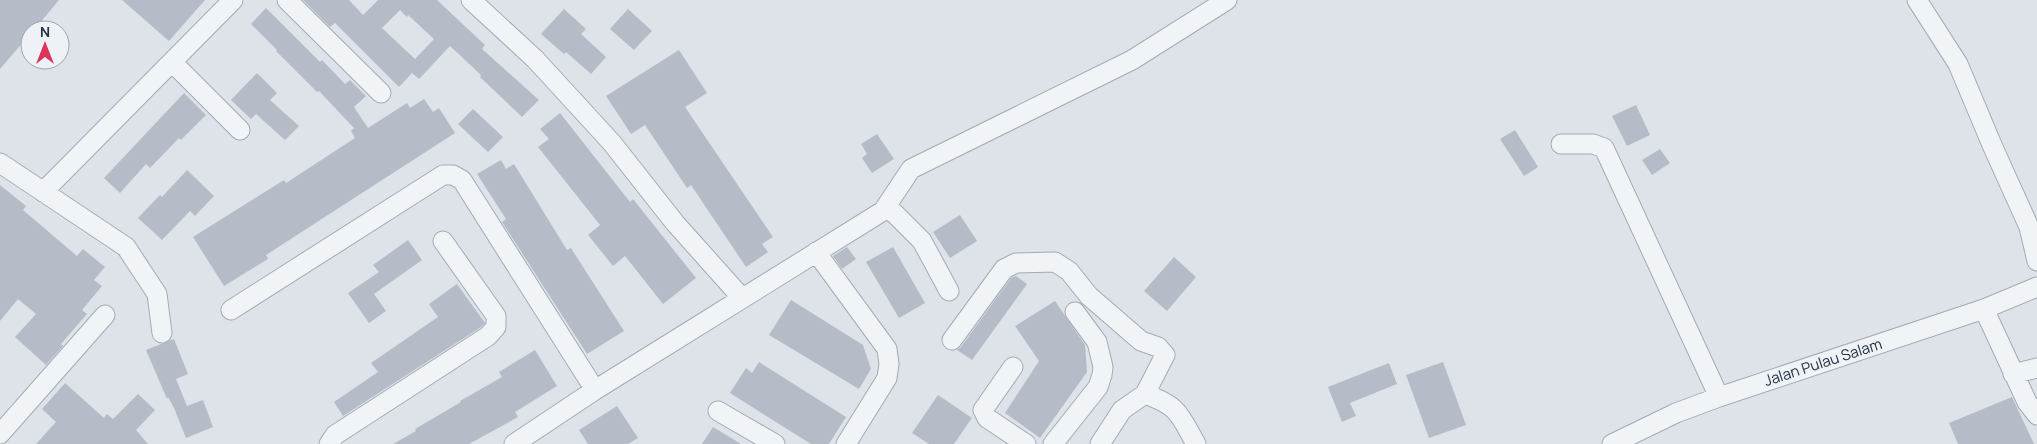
<svg xmlns="http://www.w3.org/2000/svg" width="2037" height="444" viewBox="0 0 2037 444" font-family="Manrope,sans-serif">
<style>
.building{fill:#b5bcc7;fill-rule:evenodd}
.lines{fill:none;stroke-linecap:round;stroke-linejoin:round}
.minor-casing{stroke:#a3aab4;stroke-width:21}
.minor{stroke:#f1f4f7;stroke-width:19}
.labels{text-anchor:middle;dominant-baseline:central;stroke-width:5;stroke-linejoin:round;paint-order:stroke}
.street-label{font-size:15px;fill:#253242;stroke:#eef2f7}
</style>
<rect width="100%" height="100%" fill="#dee3e9"/>
<path class="building" d="M0 0H59L34 30H30V34L0 69Z
M122 0H205L169 41Z
M303 0H349L363 15 378 0H437L485 45 482 49 539 100 522 117 480 77 481 75 450 46 419 79 412 73 399 87 335 23 330 27ZM400 10 407 17 408 15 434 39 415 59 382 28Z
M266 8 320 62 322 60 345 84 350 80 366 96 354 107 368 128 407 103 410 108 424 99 433 112 439 108 455 133 266 255 268 259 224 286 193 237 284 180 286 183 355 138 351 131 354 128 319 91 317 92 276 51 277 50 251 24Z
M564 9 586 29 581 34 606 57 591 74 566 52 564 54 541 34Z
M628 9 652 31 634 50 610 29Z
M679 50 707 93 685 107 773 237 762 244 768 252 746 267 691 185 687 188 645 125 631 134 606 96Z
M257 73 277 93 270 100 299 126 285 140 256 114 251 119 231 100Z
M184 93 206 115 181 140 179 138 150 168 146 164 120 193 104 178Z
M1636 105 1650 135 1627 146 1612 116Z
M473 109 503 137 488 152 458 124Z
M560 113 630 202 633 199 696 278 663 304 625 256 613 266 588 235 600 225 538 147 549 139 540 129Z
M1515 130 1538 167 1524 176 1500 139Z
M877 134 894 159 872 173 862 158 867 154 861 144Z
M1660 149 1670 163 1652 175 1642 160Z
M501 160 506 169 514 164 567 250 571 248 624 331 587 354 502 222 506 219 477 174Z
M187 170 214 196 195 216 190 211 162 240 138 218 160 195 162 197Z
M0 185 26 206 23 210 77 256 83 249 105 267 94 280 102 286 82 310 87 314 61 344 63 346 46 365 15 337 36 314 18 299 0 321Z
M960 215 977 241 950 258 933 232Z
M408 240 422 260 374 294 386 311 369 323 348 293 379 272 373 265Z
M847 247 856 259 842 269 833 256Z
M893 247 925 303 899 318 866 262Z
M1174 257 1196 277 1167 311 1144 291Z
M1016 276 1027 284 972 360 957 350 961 347 1011 278Z
M457 284 485 323 481 327 343 416 334 402 378 372 371 363 438 317 429 304Z
M791 300 863 345 871 369 859 389 769 335Z
M1055 301 1085 345 1087 372 1040 438 1005 413 1039 361 1015 326Z
M174 339 188 374 176 379 187 406 203 400 213 427 186 438 174 408 168 397 167 399 146 350Z
M535 350 557 386 515 412 518 417 469 444H393L416 431 415 429 461 402 460 401 502 377 499 372Z
M759 362 846 417 829 444H811L730 393 746 368 752 373Z
M1443 362 1466 425 1429 438 1406 375Z
M1389 363 1397 384 1350 403 1356 416 1342 422 1328 387Z
M65 383 104 418 107 414 113 419 138 394 155 410 136 430 148 444H36L56 422 42 409Z
M938 395 972 418 954 444H929L912 433Z
M2012 397 2034 444H1958L1949 423Z
M617 406 638 438 628 444H588L579 430Z
M713 427 741 444H702Z"/>
<g class="lines">
<g class="minor-casing">
<path id="minor" d="M287 0 381 93
M471 0 535 59 612 143 675 223 742 298
M1917 0 1958 64 1992 145 2029 227 2037 261
M172 62 240 130
M1561 144H1593L1604 148 1719 397
M0 163 126 247 157 294 162 333
M43 192 233 0
M883 211 911 169 1132 60 1227 0
M816 252 887 349 889 364 887 378 846 444
M1984 309 2027 402 2037 415
M231 310 443 175H453L462 180 595 390
M952 340 1004 269 1016 263 1055 262 1069 271 1089 296 1141 341 1158 347 1165 355 1145 394
M1013 367 983 410 987 418 1026 444
M2013 374 2037 368
M718 411 775 444
M0 434 105 315
M329 444 335 435 488 336 496 327V316L443 241
M514 444 595 390 883 211 891 210 922 241 949 291
M1053 444 1098 387 1102 375 1103 367 1097 342 1075 312
M1100 444 1122 410 1145 394C1179 406 1179 414 1196 444
M1612 444 1676 413 1719 397 1984 309 2037 287"/>
</g>
<use href="#minor" class="minor"/>
</g>
<g class="labels">
<g class="street-label">
<text transform="translate(1823 362) rotate(-18)">Jalan Pulau Salam</text>
</g>
</g>
<g transform="translate(45 45)"><circle r="24" fill="#eef2f7" stroke="#9ea5af"/>
<path d="M0-4L9 19L0 12L-9 19Z" fill="#dc3559"/>
<text y="-8" font-size="14" font-weight="bold" text-anchor="middle" fill="#253242">N</text>
</g>
</svg>
